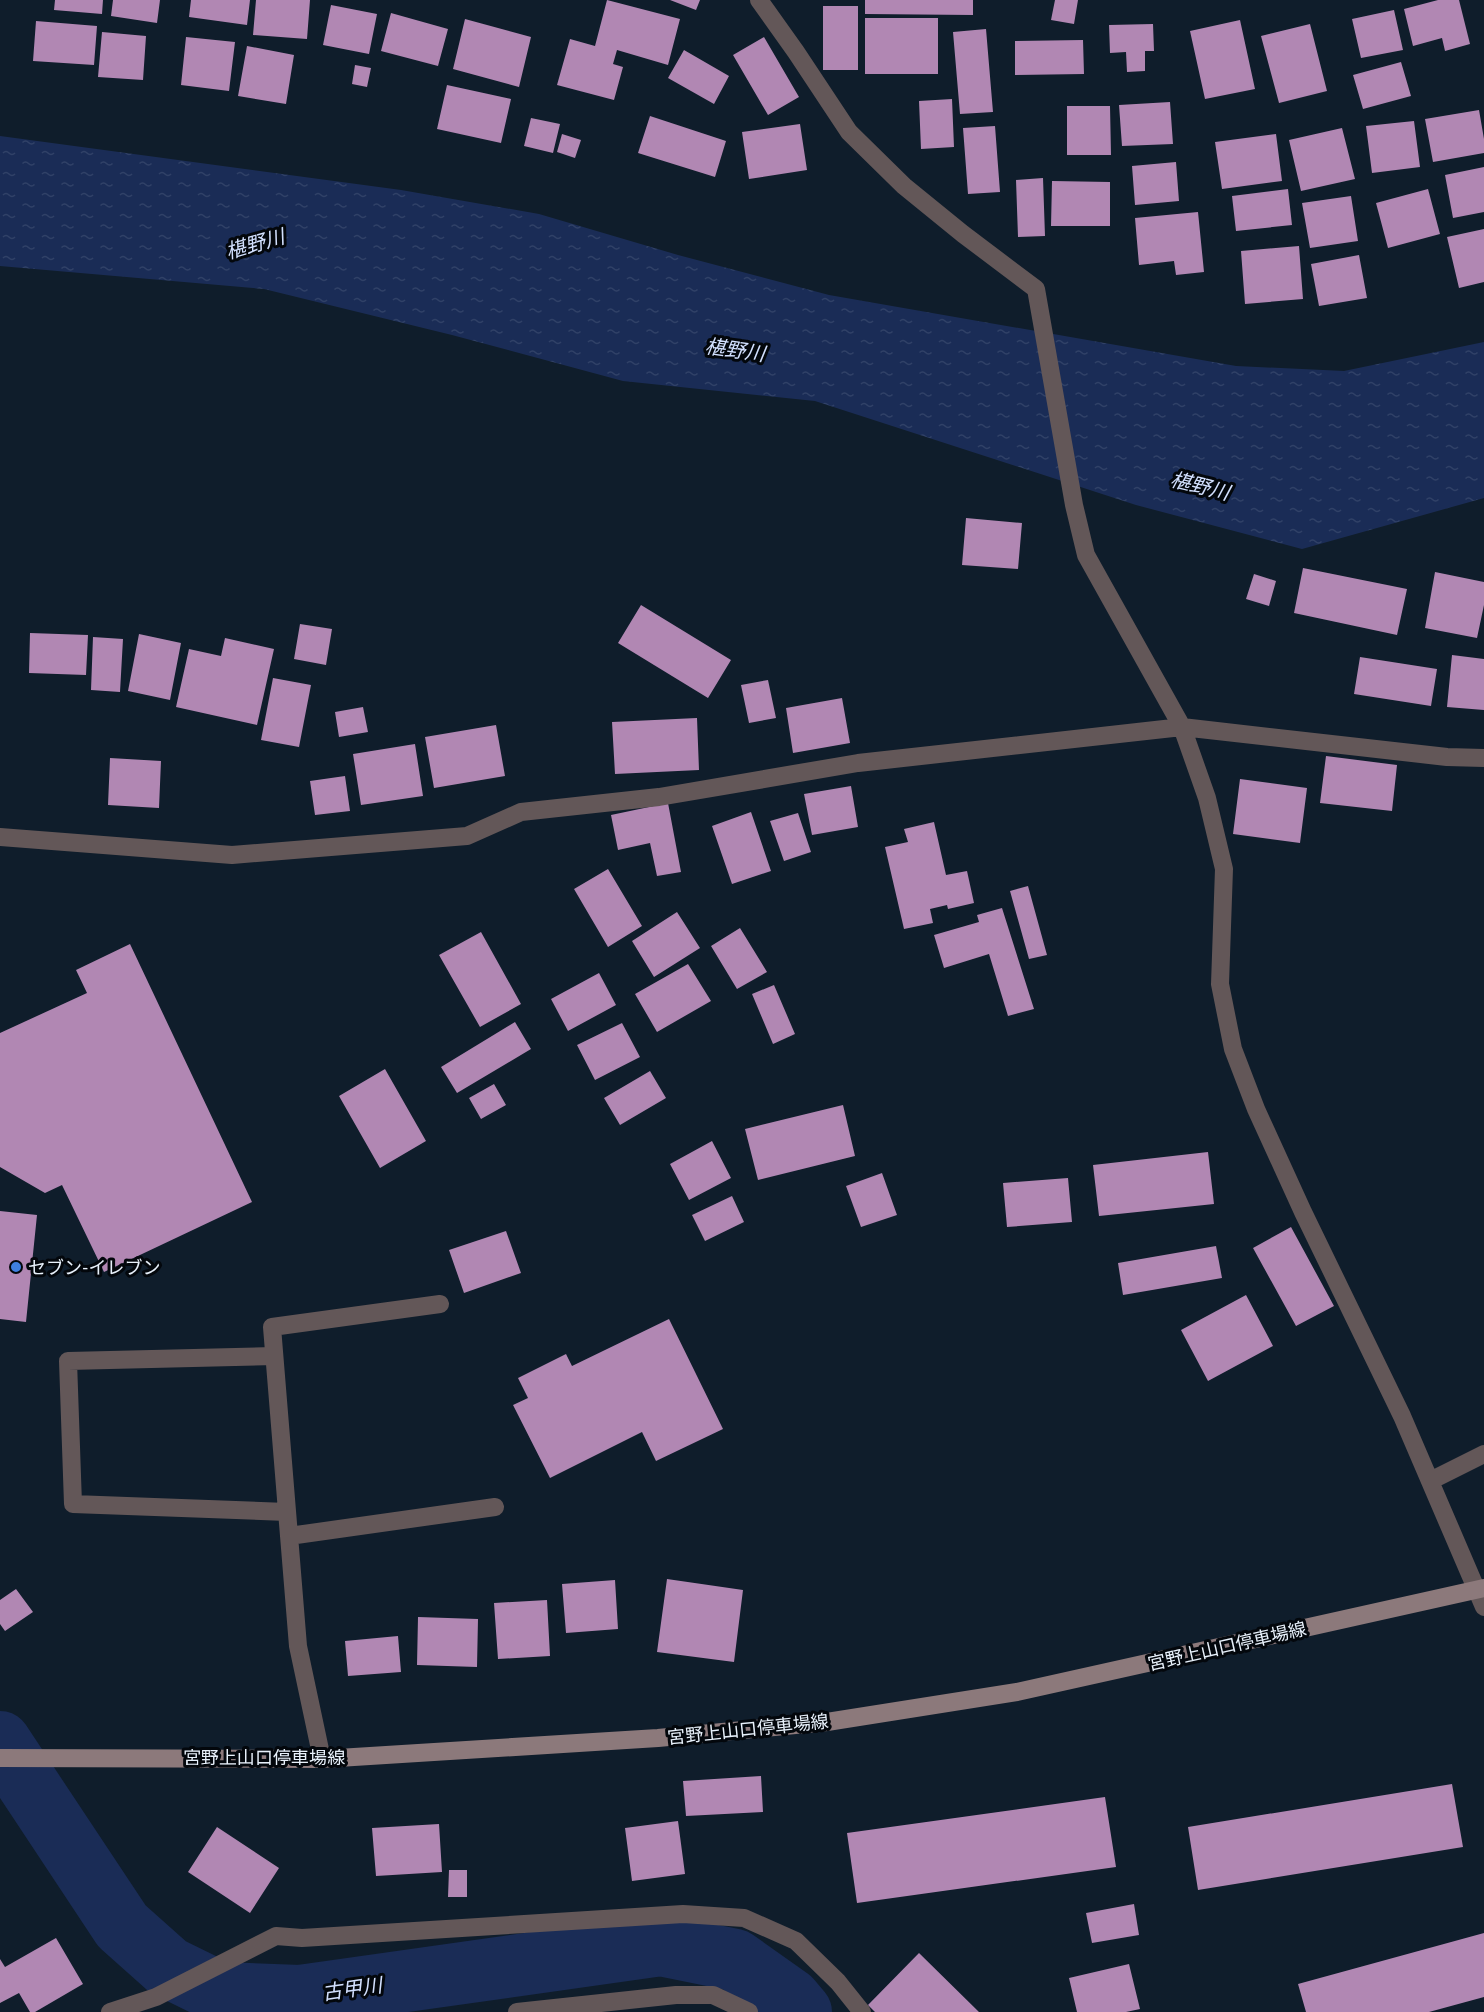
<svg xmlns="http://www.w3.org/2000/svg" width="1484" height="2012" viewBox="0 0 1484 2012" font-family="'PT Sans','Noto Sans JP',sans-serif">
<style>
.water{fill:url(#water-ripples)}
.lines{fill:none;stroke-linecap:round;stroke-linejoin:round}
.river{stroke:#1a2c56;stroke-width:62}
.building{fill:#b187b3}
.street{stroke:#635758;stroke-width:18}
.secondary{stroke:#8c797b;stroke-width:18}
.shop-dot{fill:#3f7fe0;stroke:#03070c;stroke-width:2}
.labels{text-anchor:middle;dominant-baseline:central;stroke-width:6;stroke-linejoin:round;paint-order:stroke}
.poi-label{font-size:18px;fill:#e8f1fb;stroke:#03070c;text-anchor:start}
.street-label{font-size:18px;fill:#e8f1fb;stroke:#03070c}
.water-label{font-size:20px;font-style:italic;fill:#d3e1ff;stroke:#03070c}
</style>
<defs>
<pattern id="water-ripples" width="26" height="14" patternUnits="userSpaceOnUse" patternTransform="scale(1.5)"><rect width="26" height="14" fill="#1a2c56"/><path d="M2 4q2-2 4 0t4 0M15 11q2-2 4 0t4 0" fill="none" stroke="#304167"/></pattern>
</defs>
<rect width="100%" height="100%" fill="#0f1d2b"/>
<path class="water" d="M0 136 401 190 539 214 678 255 829 295 1236 366 1344 371 1484 342V498L1302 549 1136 505 815 401 623 381 452 335 264 289 0 266Z"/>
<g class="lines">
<path class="river" d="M0 1742 122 1926 168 1967 221 1993 300 1996 661 1945 735 1960 790 1999 801 2012"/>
</g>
<path class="building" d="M55 0H103L102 14 54 10Z
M113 0H160L157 23 111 16Z
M191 0H250L247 25 189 17Z
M256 0H310L307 39 253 35Z
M607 0 680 19 668 65 617 50 613 64 623 67 614 100 557 85 570 39 595 46Z
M670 0H700L696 10Z
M865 0H973V15L865 14Z
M1055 0H1078L1074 24 1051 20Z
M1438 0H1459L1470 44 1445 51 1442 38 1413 46 1404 9Z
M331 5 377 14 369 54 323 45Z
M823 6H858V70H823Z
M1394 10 1403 50 1361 58 1352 19Z
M391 13 448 29 438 66 381 51Z
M865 18H938V74H865Z
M465 19 531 37 519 87 453 69Z
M1240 20 1255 89 1205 99 1190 31Z
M36 21 97 26 94 65 33 61Z
M1153 24 1154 51H1145V71L1127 72 1126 52 1110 53 1109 25Z
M1310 24 1327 91 1279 103 1261 36Z
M986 29 993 112 960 114 953 32Z
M102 32 146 36 143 80 98 77Z
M186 37 235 42 229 91 181 85Z
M764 37 799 97 768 115 733 55Z
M1083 40 1084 74 1015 75V41Z
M247 46 294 55 286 104 238 96Z
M684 50 729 76 714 104 668 78Z
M1401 62 1411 96 1363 109 1353 75Z
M355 65 371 68 367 87 352 84Z
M447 85 511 99 501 143 437 129Z
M952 99 954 147 921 149 919 101Z
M1170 102 1173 144 1122 146 1119 105Z
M1067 106H1110L1111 155H1067Z
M1479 110 1484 139V153L1433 162 1425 119Z
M650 116 726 141 715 177 638 153Z
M531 118 560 124 553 153 524 146Z
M1414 121 1420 167 1372 173 1366 126Z
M800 124 807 170 749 179 742 132Z
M995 126 1000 192 968 194 963 128Z
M1342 128 1355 179 1301 191 1289 140Z
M562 134 581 140 575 158 557 152Z
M1276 134 1282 181 1222 189 1215 142Z
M1176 162 1179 201 1135 205 1132 166Z
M1484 167V212L1453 218 1445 175Z
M1043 178 1045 236 1018 237 1016 180Z
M1052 181 1110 182V226H1051Z
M1288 189 1292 225 1236 231 1232 196Z
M1428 189 1440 234 1388 248 1376 203Z
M1351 196 1358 241 1310 248 1302 203Z
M1198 212 1204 272 1176 275 1174 261 1139 265 1135 218Z
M1484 229V282L1459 288 1447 237Z
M1299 246 1303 299 1245 304 1241 251Z
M1359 255 1367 298 1319 306 1311 264Z
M966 518 1022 523 1018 569 962 565Z
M1303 568 1407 589 1397 635 1294 613Z
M1435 572 1484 582V605L1477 638 1425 628Z
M1254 574 1276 581 1269 606 1246 599Z
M641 605 731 660 708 698 618 643Z
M300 624 332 629 326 665 294 659Z
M30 633 88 635 86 675 29 673Z
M139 634 181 643 170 700 128 691Z
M93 637 123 639 120 692 91 690Z
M225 638 274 649 257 725 176 707 189 649 221 656Z
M1452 655 1484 659V710L1447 707Z
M1360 657 1437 669 1431 706 1354 694Z
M273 678 311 685 299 747 261 740Z
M768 680 776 718 749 723 741 685Z
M842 698 850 743 793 753 786 708Z
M363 707 368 732 339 737 335 712Z
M697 718 699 770 615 774 612 722Z
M496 725 505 776 434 788 425 737Z
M415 744 423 796 361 805 353 754Z
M1326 756 1397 765 1392 811 1320 803Z
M110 758 161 761 159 808 108 805Z
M345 776 350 811 315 815 310 781Z
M1240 779 1307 788 1300 843 1233 834Z
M851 786 858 827 812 835 804 794Z
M668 803 681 872 657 876 650 843 618 850 611 815Z
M751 812 771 871 732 884 712 826Z
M798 813 811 852 784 861 770 821Z
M934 822 946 875 967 871 974 903 948 909 947 905 930 909 933 923 904 929 885 847 908 842 904 829Z
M608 869 642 926 608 947 574 889Z
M1028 886 1047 955 1029 959 1010 891Z
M1002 908 1034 1009 1008 1016 989 954 944 968 934 935 979 922 977 915Z
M677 912 700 948 654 977 632 941Z
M740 928 767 972 737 989 711 946Z
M481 932 521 1004 480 1027 439 955Z
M130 944 252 1202 104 1272 62 1185 45 1193 0 1167V1033L87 993 76 970Z
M688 964 711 1001 657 1032 635 994Z
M599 973 616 1005 568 1031 551 999Z
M774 985 795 1034 773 1044 752 994Z
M515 1022 531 1049 457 1093 441 1067Z
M622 1023 640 1057 595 1080 577 1045Z
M385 1069 426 1141 380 1168 339 1096Z
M650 1071 666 1098 620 1125 604 1098Z
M494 1084 506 1105 481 1119 469 1098Z
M843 1105 855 1156 758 1180 745 1129Z
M712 1141 731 1178 689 1200 670 1164Z
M1208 1152 1214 1204 1099 1216 1093 1165Z
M882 1173 897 1215 861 1227 846 1186Z
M1068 1178 1072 1222 1007 1227 1003 1183Z
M732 1196 744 1222 705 1241 692 1215Z
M0 1211 37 1215 26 1322 0 1319Z
M1291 1227 1334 1306 1296 1326 1253 1248Z
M506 1231 521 1273 464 1293 449 1250Z
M1216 1246 1222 1278 1123 1295 1118 1263Z
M1246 1295 1273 1346 1208 1381 1181 1330Z
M669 1319 723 1429 656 1461 642 1432 550 1478 513 1405 528 1398 518 1378 566 1354 572 1366Z
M667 1579 743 1590 734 1662 657 1652Z
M615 1580 618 1629 566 1633 562 1584Z
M16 1589 33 1612 5 1631 0 1624V1600Z
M547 1600 550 1656 498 1659 494 1603Z
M418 1617 478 1619 477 1667 417 1665Z
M398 1636 401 1672 348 1676 345 1641Z
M761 1776 763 1812 686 1816 683 1781Z
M1452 1784 1463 1847 1198 1890 1188 1827Z
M1105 1797 1116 1867 857 1903 847 1833Z
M678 1821 685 1874 632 1881 625 1828Z
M439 1824 442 1872 376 1876 372 1828Z
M217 1827 279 1868 250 1913 188 1872Z
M449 1870H467V1897H448Z
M1134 1904 1139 1935 1092 1943 1086 1913Z
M1484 1933V1997L1429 2012H1306L1298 1984Z
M56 1938 83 1984 35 2012H30L19 1993 0 2003V1959L5 1967Z
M919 1953 979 2012H875L868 2005Z
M1129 1964 1140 2009 1126 2012H1077L1069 1978Z"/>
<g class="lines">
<path class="street" d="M759 0 796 52 849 132 904 186 963 234 1036 289 1074 505 1086 555 1182 727 1207 798 1224 869 1220 984 1233 1049 1256 1109 1303 1212 1402 1416 1484 1607
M0 837 232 855 467 836 521 812 659 797 858 763 1182 727 1447 757 1484 758
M274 1356 68 1361 73 1504 287 1512
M1430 1481 1484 1454
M289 1536 495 1507
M322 1759 298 1646 272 1327 440 1304
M110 2012 156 1997 276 1936 302 1938 683 1914 744 1918 796 1941 838 1982 862 2012
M517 2012 676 1995H713L749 2012"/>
<path class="secondary" d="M0 1758 322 1759 658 1738 827 1722 1017 1692 1484 1588"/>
</g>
<circle class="shop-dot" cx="16" cy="1267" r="6"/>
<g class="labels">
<g class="poi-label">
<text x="28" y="1267">セブン-イレブン</text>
</g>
<g class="street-label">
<text transform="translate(1227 1646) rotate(-13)">宮野上山口停車場線</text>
<text transform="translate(748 1729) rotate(-6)">宮野上山口停車場線</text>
<text x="264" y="1757">宮野上山口停車場線</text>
</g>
<g class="water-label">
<text transform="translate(255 244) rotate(-16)">椹野川</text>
<text transform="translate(735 350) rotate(8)">椹野川</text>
<text transform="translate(1200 486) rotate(14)">椹野川</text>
<text transform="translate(352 1989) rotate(-8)">古甲川</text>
</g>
</g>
</svg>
